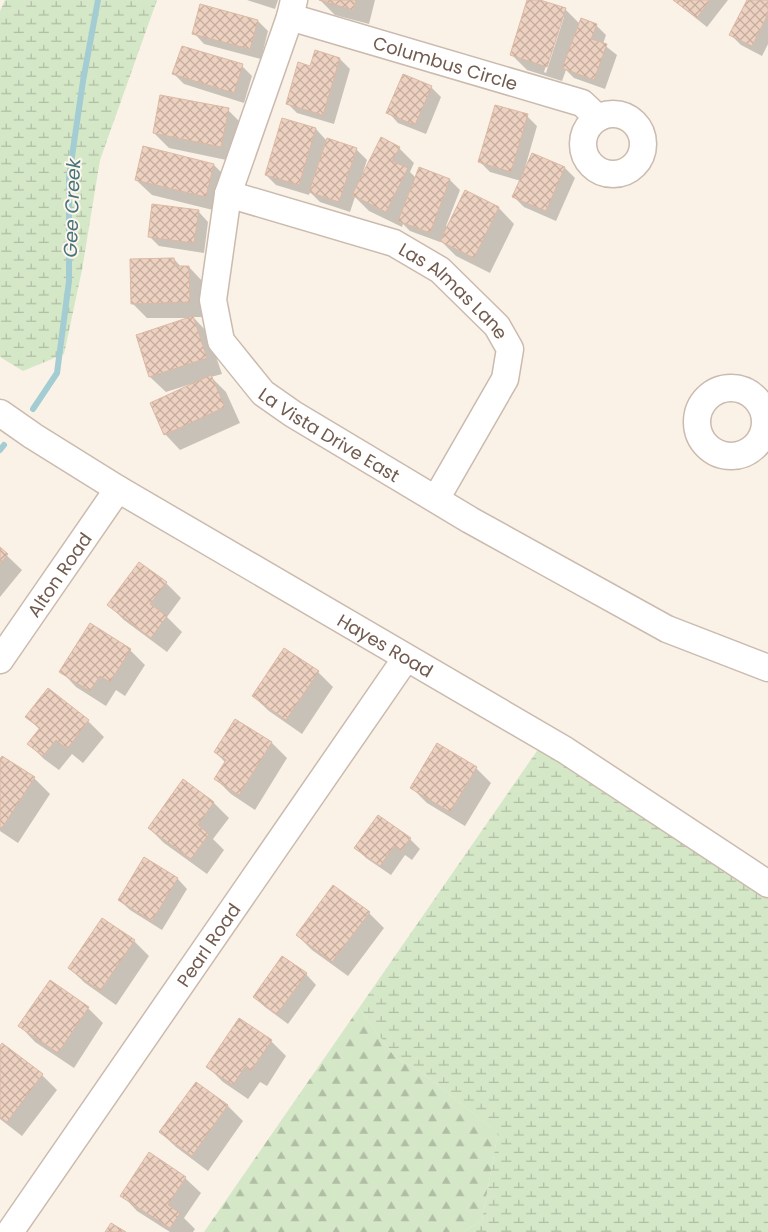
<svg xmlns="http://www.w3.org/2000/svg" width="768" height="1232" viewBox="0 0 768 1232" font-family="Poppins,sans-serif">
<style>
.forest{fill:url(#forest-firs)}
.wetland{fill:url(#wetland-marsh)}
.shadow{fill:#0003;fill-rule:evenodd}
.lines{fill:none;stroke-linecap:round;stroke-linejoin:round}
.stream{stroke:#a4cdd3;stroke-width:6}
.building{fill:url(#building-cross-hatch);stroke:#deb8a3}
.minor-casing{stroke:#cbbaae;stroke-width:29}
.minor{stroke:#fff;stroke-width:26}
.labels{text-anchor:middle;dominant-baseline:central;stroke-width:4;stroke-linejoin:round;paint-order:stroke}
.street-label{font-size:18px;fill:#715a4e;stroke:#fdf6ed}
.water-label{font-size:19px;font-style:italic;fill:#47747b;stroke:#fdf6ed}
</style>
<defs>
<pattern id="forest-firs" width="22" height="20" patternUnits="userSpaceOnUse" patternTransform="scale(1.25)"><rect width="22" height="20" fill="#d4e7c7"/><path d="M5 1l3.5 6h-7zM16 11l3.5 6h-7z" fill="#b0bea4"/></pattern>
<pattern id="wetland-marsh" width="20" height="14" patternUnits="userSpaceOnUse" patternTransform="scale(1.25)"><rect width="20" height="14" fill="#d4e7c7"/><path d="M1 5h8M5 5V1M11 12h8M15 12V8" fill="none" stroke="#b0bea4"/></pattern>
<pattern id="building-cross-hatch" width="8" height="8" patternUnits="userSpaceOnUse" patternTransform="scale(1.25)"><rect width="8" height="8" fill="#edd2c1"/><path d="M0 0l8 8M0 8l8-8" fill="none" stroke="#c4ad9f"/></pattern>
</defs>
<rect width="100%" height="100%" fill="#faf2e7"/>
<path class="forest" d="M359 1008 395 1057 421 1072 498 1133 482 1220 463 1232H204Z"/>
<path class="wetland" d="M5 0H157L100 160 82 270 64 354 23 371 0 357V11Z
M539 748 768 898V1232H463L482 1220 498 1133 421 1072 395 1057 359 1008Z"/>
<path class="shadow" d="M247 0H278L275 9Z
M320 0H375L369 24 335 15Z
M529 0H536L565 9 580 24 596 25 606 35 603 44 617 55 605 89 574 78 566 70 562 81 527 70 511 54ZM562 17H564L546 73 544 72Z
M673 0H728L707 27Z
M749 0H768V44L762 56 741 45 731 35Z
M258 21 268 31 261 59 204 44 194 33Z
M315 52 340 59 350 69 334 124 297 113 287 103 311 67Z
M242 66 252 76 244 103 184 84 174 74Z
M431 87 441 97 426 134 398 123 388 112Z
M228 110 243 125 236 162 169 148 154 133Z
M527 116 537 126 525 168H565L575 178 556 221 524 207 514 197 521 181 490 172 479 161Z
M283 119 316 129 326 140 357 150 367 160 363 172 364 173 399 148 414 163 410 172 416 178 450 180 460 190 446 226 448 227 465 192 499 208 514 224 490 273 456 256 441 241 440 242 410 231 403 224 402 227 369 211 355 197 350 212 320 202 310 192 309 195 276 185 266 175Z
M214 165 229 180 221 212 152 195 136 180Z
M198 211 208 222 204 253 159 246 149 236Z
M174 259 182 268 189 267 204 283 205 317H193L208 333 222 374 211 377 226 392 240 423 180 450 165 434 191 386V384L166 392 150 377 137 336 190 318H147L132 303Z
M0 549 22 570 0 597Z
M166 583 181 598 167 617 182 632 167 652 124 620 109 605Z
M130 650 145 665 125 696 116 690 106 706 76 687 61 671Z
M318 672 333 687 302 734 269 711 253 696Z
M48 690 88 721 104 737 83 763 72 754 59 770 44 759 29 744 40 730 27 717Z
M235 720 272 743 287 758 255 810 231 794 216 779 226 763 215 752Z
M2 758 34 778 50 794 18 843 0 831V761Z
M476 768 491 783 465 826 427 803 412 788Z
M184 781 214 803 229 818 213 839 224 850 207 874 164 843 149 828Z
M410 839 420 849 412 860 405 855 391 875 366 858 356 848Z
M177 878 187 889 162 930 130 910 119 900Z
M369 913 384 928 348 976 312 950 297 935Z
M134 941 149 956 116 1005 85 983 69 968Z
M306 974 316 985 288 1024 265 1007 254 997Z
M50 982 88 1008 103 1023 74 1068 35 1042 20 1026Z
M271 1041 286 1056 267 1086 260 1082 248 1099 223 1082 208 1067Z
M0 1048 42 1075 57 1090 22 1136 0 1119Z
M196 1083 228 1106 243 1121 208 1171 176 1147 160 1132Z
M149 1154 185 1178 201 1193 184 1218 195 1229 193 1232H170L137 1211 122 1195Z"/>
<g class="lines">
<path class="stream" d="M33 409 57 373 69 281V177L83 81 98 0
M0 450 4 445"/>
</g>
<path class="building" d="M319 0H356L353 10Z
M527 0H540L566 8 547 67 510 55Z
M673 0H710L697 18Z
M747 0H768V14L752 46 729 35Z
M200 4 258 20 250 49 192 34Z
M581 18 597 24 591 39 607 44 594 80 562 68Z
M182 46 243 64 234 93 172 74Z
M315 50 340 58 323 115 286 104 298 62 310 66Z
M403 74 432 86 415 125 386 113Z
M160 95 229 108 221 147 153 133Z
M495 105 528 114 511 172 478 162Z
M282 118 316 128 299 185 265 175Z
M381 137 400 147 392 161 408 168 386 212 352 195Z
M327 138 357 148 339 202 309 192Z
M143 146 214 164 206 197 135 180Z
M532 153 565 167 546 211 512 197Z
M419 167 450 179 430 233 398 221Z
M465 190 499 207 474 258 440 241Z
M152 204 199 210 194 243 148 237Z
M174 258 175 266H189L190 302 131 304 130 259Z
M193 316 207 358 149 377 136 335Z
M211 375 225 407 164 435 150 403Z
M0 547 8 554 0 564Z
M139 562 167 582 150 604 167 616 151 638 107 605Z
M90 623 131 649 110 682 100 676 90 691 59 672Z
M284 648 319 671 286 720 252 696Z
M48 688 89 720 67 749 56 740 43 756 27 744 40 728 25 717Z
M235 719 272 742 239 795 214 779 226 760 214 752Z
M437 743 477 767 450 812 410 788Z
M2 756 35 777 2 828 0 827V759Z
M183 779 214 802 198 825 209 834 191 859 148 828Z
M378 815 411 838 401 851 394 846 380 866 354 848Z
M144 857 178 878 152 921 118 900Z
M333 885 370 912 332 962 296 935Z
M102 918 135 940 100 991 68 968Z
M282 956 307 973 277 1014 253 997Z
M50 980 89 1007 58 1053 18 1026Z
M239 1018 272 1040 251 1071 245 1067 233 1085 206 1067Z
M2 1043 43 1074 7 1122 0 1117V1046Z
M196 1082 228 1105 192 1156 159 1132Z
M149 1152 186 1177 168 1205 180 1213 170 1228 120 1196Z
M111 1223 126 1232H105Z"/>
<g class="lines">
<g class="minor-casing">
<g id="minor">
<path id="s1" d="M294 0 290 17 228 194 213 300 221 341 263 393 293 414 470 520 667 629 768 668"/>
<path id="s2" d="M290 17 582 103 598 118"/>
<circle cx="613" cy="144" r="30"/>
<path id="s3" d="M228 194 394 243 440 270 497 326 510 349 505 379 436 499"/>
<circle cx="731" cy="422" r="34"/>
<path id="s4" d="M0 413 33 436 118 489 565 750 768 884"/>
<path id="s5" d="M0 660 118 489"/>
<path id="s6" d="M10 1232 406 658"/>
</g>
</g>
<use href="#minor" class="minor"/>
</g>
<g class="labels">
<g class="street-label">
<text stroke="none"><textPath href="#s2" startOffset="162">Columbus Circle</textPath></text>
<text stroke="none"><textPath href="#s3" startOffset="250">Las Almas Lane</textPath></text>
<text stroke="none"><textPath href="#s1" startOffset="499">La Vista Drive East</textPath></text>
<text stroke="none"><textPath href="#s5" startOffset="104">Alton Road</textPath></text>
<text stroke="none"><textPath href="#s4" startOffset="450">Hayes Road</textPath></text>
<text stroke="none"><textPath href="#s6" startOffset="349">Pearl Road</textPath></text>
</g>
<g class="water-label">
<text transform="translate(72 208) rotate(-88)">Gee Creek</text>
</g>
</g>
</svg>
